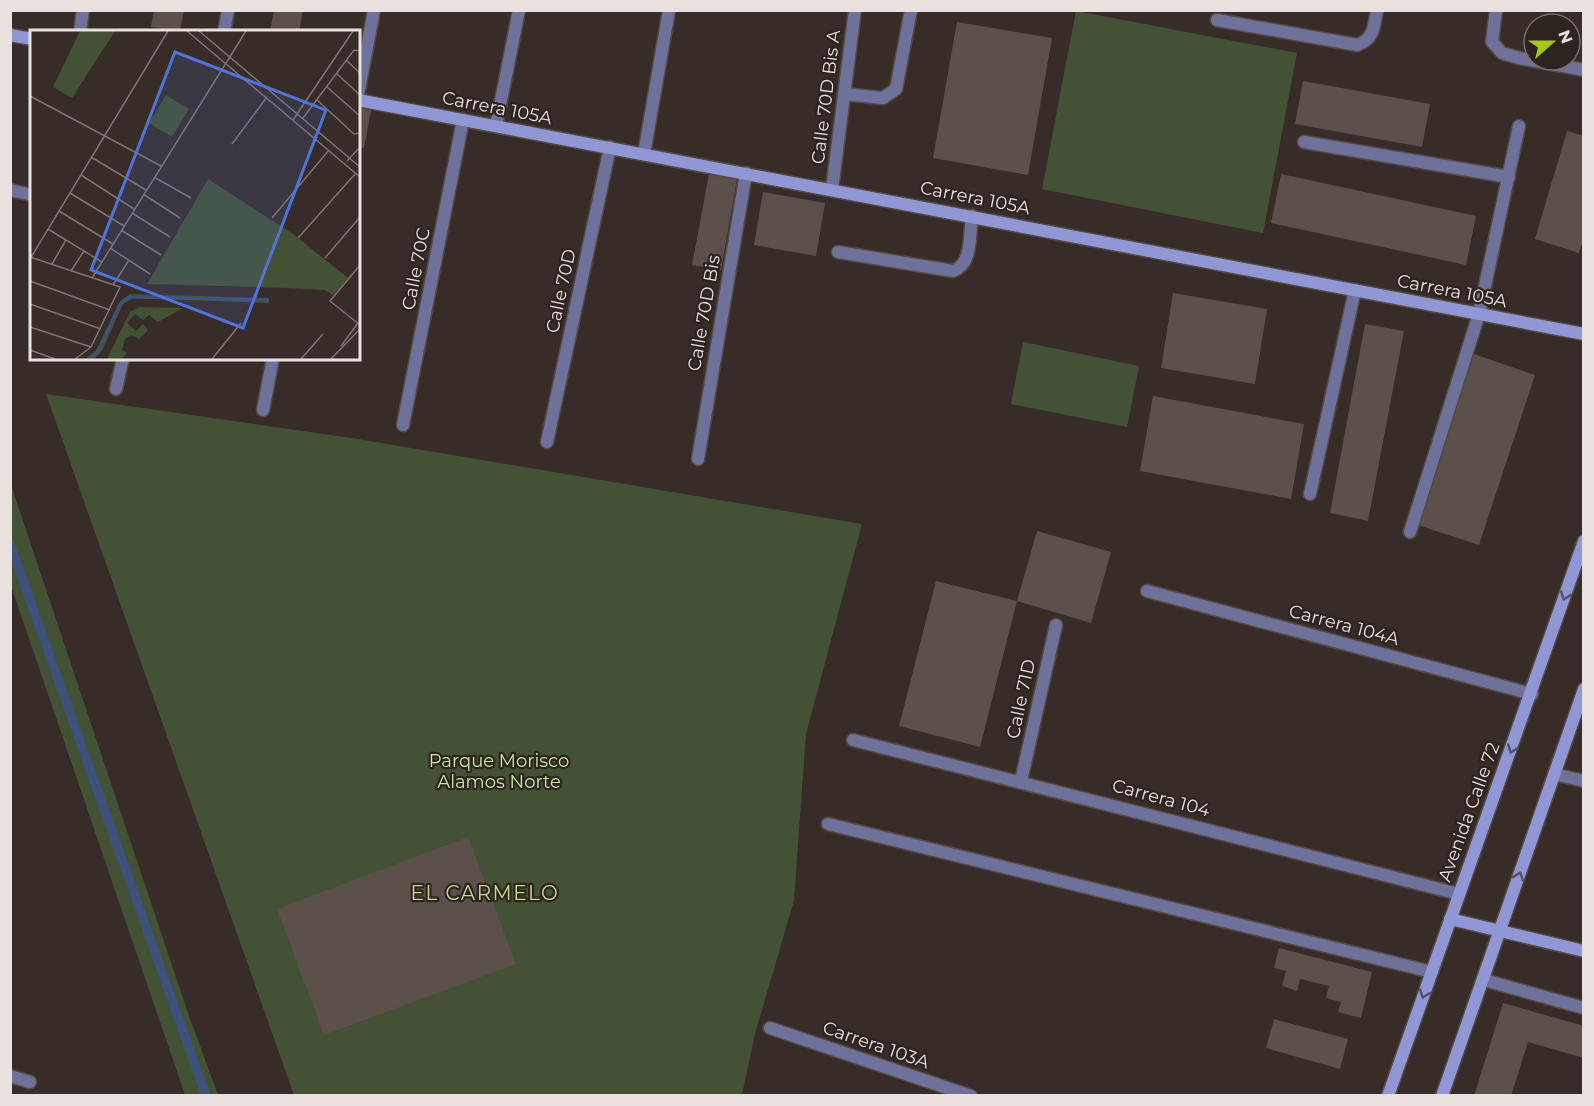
<svg xmlns="http://www.w3.org/2000/svg" width="1594" height="1106" viewBox="0 0 1594 1106" font-family="Montserrat,sans-serif">
<style>
.green{fill:#435234}
.lines{fill:none;stroke-linecap:round;stroke-linejoin:round}
.stream{stroke:#3d517c;stroke-width:9}
.building{fill:#5c504b}
.lane-casing{stroke:#534945;stroke-width:15}
.street-casing{stroke:#534945;stroke-width:15}
.secondary-casing{stroke:#534945;stroke-width:15}
.lane{stroke:#6e7199;stroke-width:12}
.street{stroke:#6e7199;stroke-width:12}
.secondary{stroke:#9196d5;stroke-width:12}
.oneway{stroke:#555168}
.labels{text-anchor:middle;dominant-baseline:central;stroke-width:4.5;stroke-linejoin:round;paint-order:stroke}
.street-label{font-size:18px;fill:#e8e1de;stroke:#2d231f}
.park-label{font-size:18px;fill:#c4ea9e;stroke:#2d231f}
.neighbourhood-label{font-size:20px;letter-spacing:1.5px;fill:#c5d88d;stroke:#2d231f}
.inset-river{fill:none;stroke:#3d517c;stroke-width:3}
.inset-road{fill:none;stroke:#7e7471;stroke-width:1.5}
.view{fill:#5073da;fill-opacity:0.15;stroke:#5073da;stroke-width:3}
.inset-edge{fill:none;stroke:#e8e1de;stroke-width:3}
</style>
<rect width="100%" height="100%" fill="#372c28"/>
<path class="green" d="M1076 11 1297 53 1263 233 1042 189Z
M1023 342 1139 366 1127 427 1011 404Z
M46 394 358 439 862 524 806 734 794 900 755 1034 742 1095H294Z
M10 482 188 1013 218 1095H185L11 586Z"/>
<g class="lines">
<path class="stream" d="M10 544 206 1096"/>
</g>
<path class="building" d="M154 10H184L180 32 151 27Z
M274 10H303L299 32H270Z
M957 22 1052 38 1028 175 933 158Z
M1303 81 1430 104 1422 147 1295 124Z
M358 107 371 110 364 148 358 147Z
M1567 131 1584 136V237L1579 253 1535 239Z
M709 174 737 179 721 270 692 265Z
M1281 174 1476 216 1466 265 1271 223Z
M763 192 825 203 816 256 754 245Z
M1173 293 1267 309 1255 384 1161 368Z
M1365 324 1404 331 1368 521 1330 513Z
M1474 354 1535 375 1479 545 1418 525Z
M1153 396 1304 424 1291 499 1140 471Z
M1037 531 1111 552 1091 623 1017 601Z
M936 581 1017 601 980 747 899 726Z
M468 837 516 964 324 1035 277 909Z
M1279 948 1372 972 1361 1018 1338 1012 1341 1002 1326 998 1329 986 1300 979 1297 991 1282 986 1286 971 1274 968Z
M1503 1003 1584 1026V1058L1528 1042 1511 1096H1474Z
M1274 1019 1348 1039 1340 1069 1266 1048Z"/>
<g class="lines">
<g class="lane-casing">
<path id="lane" d="M1496 10 1492 42 1502 53 1519 58 1584 70
M1217 20 1357 45C1374 39 1374 27 1377 10
M844 94 883 98 896 89 911 10
M1304 142 1509 177
M838 252 953 271C973 264 969 235 972 216
M1310 494 1355 290
M1410 532 1479 314 1519 126
M853 740 1459 894
M1554 774 1584 781
M1021 781 1056 625
M828 824 1432 972"/>
</g>
<g class="street-casing">
<path id="street" d="M80 32 83 10
M224 32 228 10
M358 95 374 10
M496 126 519 10
M644 154 669 10
M832 189 855 10
M10 190 32 195
M116 389 123 358
M263 410 273 358
M403 425 463 120
M547 442 610 147
M698 459 746 173
M1147 591 1532 694
M1484 980 1584 1008
M770 1028 971 1096
M10 1076 30 1082"/>
</g>
<g class="secondary-casing">
<path id="secondary" d="M10 35 32 39
M358 100 1584 334
M1450 919 1584 951
M1388 1096 1584 541
M1442 1096 1584 689"/>
</g>
<use href="#lane" class="lane"/>
<use href="#street" class="street"/>
<use href="#secondary" class="secondary"/>
</g>
<defs><path id="oneway-chevron" d="M-2-3.5L2.5 0L-2 3.5" fill="none" stroke-width="1.6" stroke-linecap="round" stroke-linejoin="round" transform="scale(1.5)"/></defs>
<g class="oneway">
<use href="#oneway-chevron" transform="translate(1565 596) rotate(109)"/>
<use href="#oneway-chevron" transform="translate(1512 749) rotate(110)"/>
<use href="#oneway-chevron" transform="translate(1519 876) rotate(-71)"/>
<use href="#oneway-chevron" transform="translate(1424 994) rotate(110)"/>
</g>
<g class="labels">
<g class="street-label">
<text transform="translate(826 97) rotate(-83)">Calle 70D Bis A</text>
<text transform="translate(497 108) rotate(11)">Carrera 105A</text>
<text transform="translate(975 198) rotate(11)">Carrera 105A</text>
<text transform="translate(416 269) rotate(-79)">Calle 70C</text>
<text transform="translate(561 291) rotate(-78)">Calle 70D</text>
<text transform="translate(1452 291) rotate(11)">Carrera 105A</text>
<text transform="translate(704 313) rotate(-80)">Calle 70D Bis</text>
<text transform="translate(1344 625) rotate(15)">Carrera 104A</text>
<text transform="translate(1021 699) rotate(-78)">Calle 71D</text>
<text transform="translate(1161 798) rotate(15)">Carrera 104</text>
<text transform="translate(1469 812) rotate(-70)">Avenida Calle 72</text>
<text transform="translate(876 1045) rotate(19)">Carrera 103A</text>
</g>
<g class="park-label">
<text x="499" y="761">Parque Morisco<tspan x="499" dy="21">Alamos Norte</tspan></text>
</g>
<g class="neighbourhood-label">
<text x="485" y="893">EL CARMELO</text>
</g>
</g>
<g transform="translate(30 30)">
<rect width="330" height="330" fill="#372c28"/>
<path d="M50 1H85L42 68 23 57ZM136 65 159 79 142 107 119 93ZM178 149 263 204 318 248 303 265 295 260 257 258 117 254ZM100 264 239 268V273L103 268 93 274 72 321 64 329H55L66 320 90 271ZM110 277 153 278 128 292 119 285 113 290 105 284 97 293 106 301 113 294 118 300 109 309 102 305 95 309 92 320 97 323 91 329H77L100 282Z" fill="#435234"/>
<path class="inset-river" d="M60 329 69 320 90 274 99 267 239 270"/>
<path class="inset-road" d="M157 1 330 147M169 1 330 137M316 30 330 43M306 43 330 65M297 57 330 86M0 66 131 136M287 70 324 104 330 103M273 88 324 20 330 21M263 90 323 1M202 114 237 67M61 127 116 160M317 131 330 117M51 145 104 179M124 147 161 168M40 163 94 196M113 164 150 188M29 181 83 214M102 183 140 207M242 188 299 120M18 199 72 232M91 200 131 225M268 208 326 143M80 218 120 244M0 227 90 257 61 317 45 329M295 228 330 187M0 229 138 1M22 234 36 210M330 235 300 271 330 295M41 241 54 221M62 248 216 1M0 251 80 280M83 255 99 230M0 274 71 299M0 297 61 317M311 316 328 293M0 320 25 329M182 329 211 293M271 329 293 304M301 329 330 299"/>
<path class="view" d="M145 22 296 80 213 298 61 240Z"/>
<rect width="330" height="330" class="inset-edge"/>
</g>
<rect width="1594" height="1106" fill="none" stroke="#e8e1de" stroke-width="24"/>
<g transform="translate(1552 42) rotate(69)"><circle r="28" fill="#2d231f" stroke="#786f6b" stroke-width="1.5"/>
<path d="M0-4.5L10 22L0 15L-10 22Z" fill="#a9c71b"/>
<text y="-9" font-size="16" font-weight="bold" text-anchor="middle" fill="#e8e1de">N</text>
</g>
</svg>
